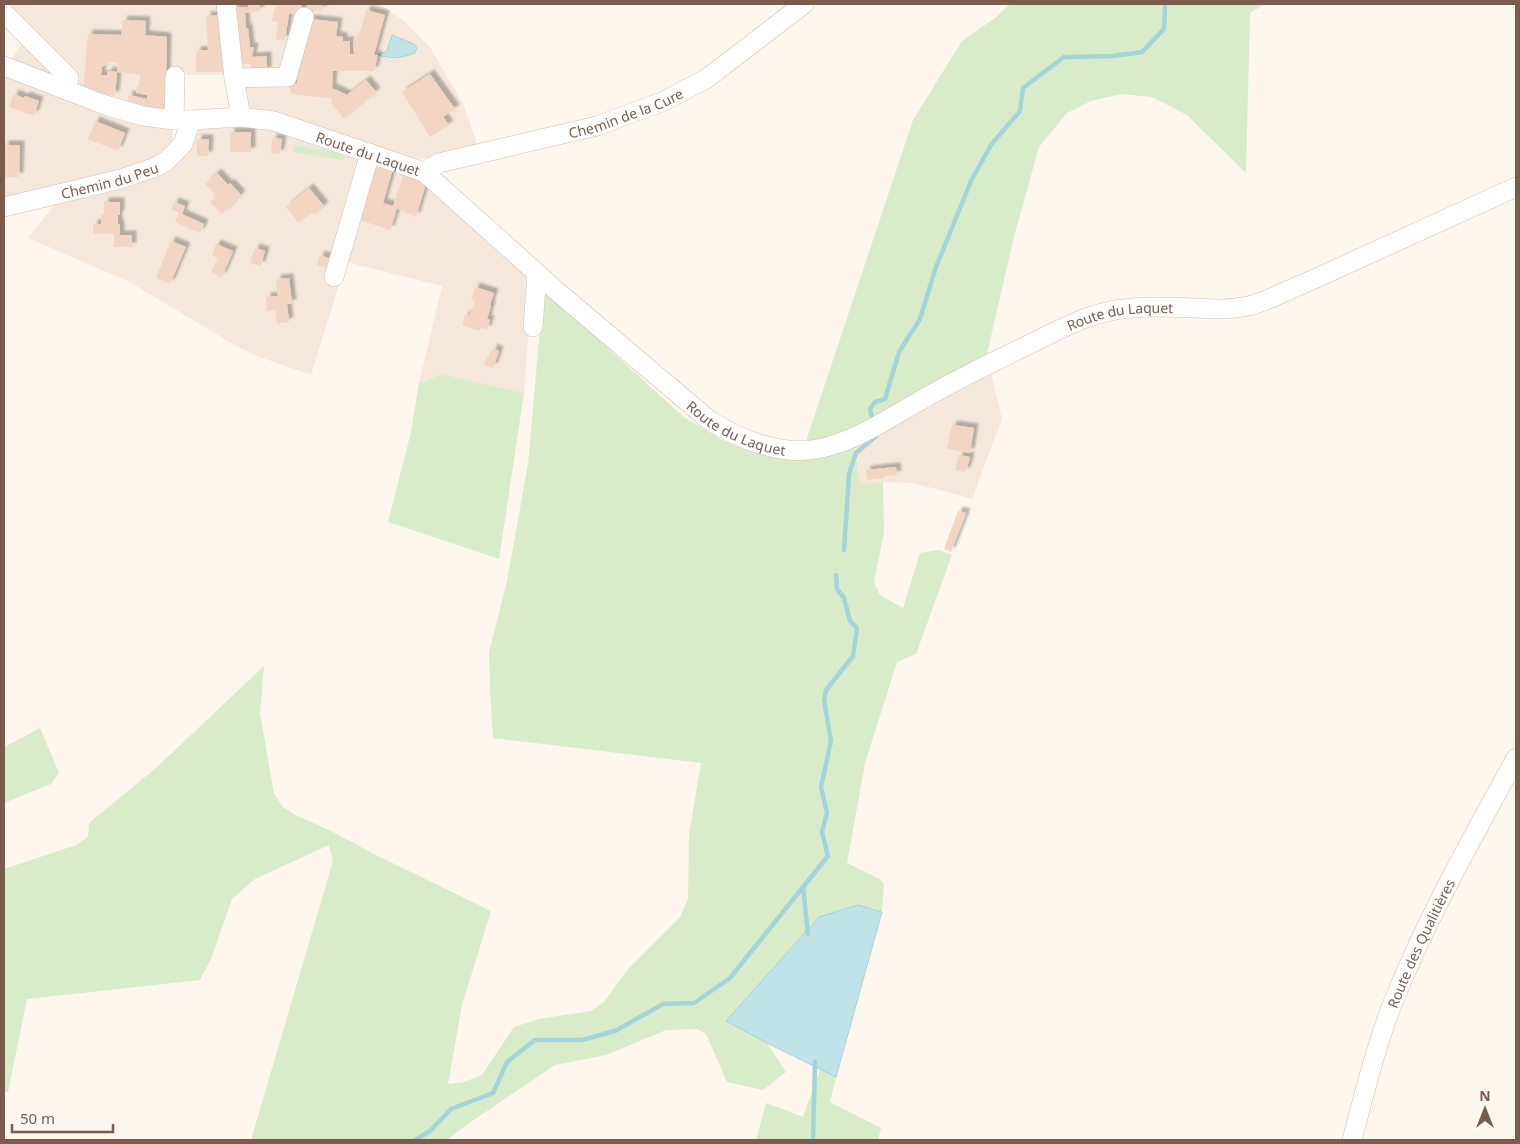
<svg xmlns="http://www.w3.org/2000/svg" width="1520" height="1144" viewBox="0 0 1520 1144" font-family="'Noto Sans',sans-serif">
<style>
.residential{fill:#f5e8da}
.green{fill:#d8ecc9}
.water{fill:#bfe3e8;stroke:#a5d3da}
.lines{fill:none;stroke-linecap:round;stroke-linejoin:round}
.stream{stroke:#a5d3da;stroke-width:4.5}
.building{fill:#f3d5c3;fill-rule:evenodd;filter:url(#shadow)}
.minor-casing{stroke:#d1beb0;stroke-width:20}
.minor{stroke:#fff;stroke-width:19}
.labels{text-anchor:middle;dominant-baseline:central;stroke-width:4;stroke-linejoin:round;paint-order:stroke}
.street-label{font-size:14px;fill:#7a5c4d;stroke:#fffaf3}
</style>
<defs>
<filter id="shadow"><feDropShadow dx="4.5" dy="-4.5" stdDeviation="1" flood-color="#0004"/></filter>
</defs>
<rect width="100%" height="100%" fill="#fdf6ec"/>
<path class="residential" d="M4 4H223L229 75H170L169 114 129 108 12 59 23 41 4 22Z
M232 4H379L403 20 430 47 464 106 478 147 421 159 408 157 244 110Z
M4 74 173 128 171 151 118 175 4 202Z
M237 123 270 128 424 177 533 276 524 393 441 374 424 382 419 383 442 286 346 262 311 375 257 356 238 347 128 281 28 238 60 198 151 173 196 125Z
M990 369 1002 419 972 499 914 483 883 482 860 485 854 445Z"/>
<path class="green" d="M1010 4H1265L1250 13 1246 173 1187 115 1152 97 1121 94 1091 101 1067 113 1039 147 1014 237 986 358 850 431 823 440 806 441 913 120 962 41 995 18Z
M294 145 345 153 344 160 293 152Z
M547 293 684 417 720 439 747 449 783 457 854 445 860 484 883 482 884 532 874 582 880 595 903 608 920 553 939 550 952 555 916 654 897 662 865 763 847 863 880 879 884 884 882 912 858 905 819 917 727 1020 767 1043 786 1072 763 1090 727 1082 706 1034 697 1029 666 1030 606 1055 555 1065 465 1126 447 1140H251L333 861 329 845 255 879 232 899 211 959 200 980 27 999 8 1092 4 1091V869L76 845 88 837 89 823 157 767 264 666 260 713 274 794 283 807 294 814 333 832 372 853 491 911 462 1005 448 1084 464 1082 482 1075 514 1027 539 1019 591 1011 604 1002 628 969 680 917 688 899 689 835 701 763 493 738 490 689 489 652 507 581 528 464 541 317 542 297Z
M441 374 524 393 499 559 388 522 411 432 419 383 424 382Z
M40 728 59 773 51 784 4 803V747Z
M820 1069 836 1077 830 1102 881 1128 878 1140H756L766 1103 803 1117Z"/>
<path class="water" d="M392 35 414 44 417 48 415 53C402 58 392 59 378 55L387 51Z
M858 905 882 912 836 1077 767 1043 726 1021 819 917Z"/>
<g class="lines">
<path class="stream" d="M873 422 870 409 875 402 885 399 899 352 920 319 936 267 971 181 991 145 1020 111 1023 88 1064 57 1113 56 1142 52 1164 29 1165 4
M844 550 849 474 856 453 876 436 875 434
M803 887 808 934
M415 1140 430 1131 451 1109 493 1093 507 1062 535 1040H582L615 1031 663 1004 694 1003 730 978 828 856 822 832 827 813 821 787 831 741 824 700 826 690 853 656 857 628 850 621 844 598 837 589 836 575
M813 1140 815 1062"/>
</g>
<path class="building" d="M248 4H260V11L245 13 246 29 248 28 250 47H254L252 57 267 56V72L251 73V64H241V53H237L233 8 248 7Z
M276 4H302V13L289 14 285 40H276L278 22 272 21 274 9 278 8Z
M307 4H322L323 10 307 12Z
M366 10 385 15 374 55H378L374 71H333L332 88 347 95 366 80 376 92 344 119 332 104 331 98 296 95V94H292L290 91V85L293 83H297V67L310 19 338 22 336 36 343 37V41H350V54H354L353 40 361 31Z
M223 15 227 72H196V51L208 50 206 16Z
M123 20 146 21 145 35 167 37 165 112 127 105 128 95 147 99V95L136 93V87H139L140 75 117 72 115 96 83 92 88 34 121 35ZM110 62 118 63 117 72 108 71 107 75H101L102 67Z
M430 74 455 109 443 117 449 125 430 137 402 92Z
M14 94 24 98 25 96 39 101 34 116 9 107Z
M95 121 125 133 118 151 88 139Z
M230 132H251V152H230Z
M272 138 282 139 280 154H271Z
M197 139H209L208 156H197Z
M4 145H20L19 177H4Z
M376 164 393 168 383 203 393 206 404 172 427 180 416 217 397 208 390 230 360 220Z
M217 173 228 185 230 183 241 195 222 214 210 202 217 196 205 184Z
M309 188 324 206 314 215 312 212 298 223 286 207Z
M104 202H120V215H118V224H120V235H132V247H114V234H93V224H101V214H104Z
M174 202 185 206 182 214 204 224 200 233 175 222 179 213 171 209Z
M171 241 186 247 170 284 156 278Z
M216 244 233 251 222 277 211 272 218 258 212 255Z
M255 248 265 251 261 266 250 263Z
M320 255 335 260 333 270 317 265Z
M289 278 292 304H287L289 322 277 324 275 310 267 311 266 297 278 296 276 279Z
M475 287 494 293 490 305 491 306 487 319 490 320 487 330 480 328 479 331 462 325 465 315 469 316 475 301 471 300Z
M493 348 499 351 493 368 484 365 487 357H490Z
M952 425 974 428 970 453 947 449Z
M959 455 970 457 966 472 955 470Z
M896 467 897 475 885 476V478L867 480 866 470Z
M958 511 966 513 951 552 944 549Z"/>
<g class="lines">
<g class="minor-casing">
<g id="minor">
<path d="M226 4 234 78 241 117"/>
<path d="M4 13 69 78 66 90"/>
<path id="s1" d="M4 66 105 105 143 116 174 120H191L241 117 274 121 424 172 559 293 709 420C738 439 782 456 817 449 855 442 889 418 923 399 957 379 993 362 1028 345 1049 335 1070 323 1092 316 1126 304 1161 307 1196 308 1213 309 1231 310 1248 306 1262 303 1276 296 1289 290 1308 282 1326 274 1345 265 1402 239 1459 213 1516 187"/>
<path d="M234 78 287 77 304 17"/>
<path d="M174 120 175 76"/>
<path id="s2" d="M424 172 439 163 597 126 664 101 706 79 804 4"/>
<path id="s3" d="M4 207 121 179 156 167 166 161 183 144 191 120"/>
<path d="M334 277 370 153"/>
<path d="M533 327 537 274"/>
<path id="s4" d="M1352 1140C1364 1095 1375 1049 1392 1005 1426 919 1472 839 1516 758"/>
</g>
</g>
<use href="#minor" class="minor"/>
</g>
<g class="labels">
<g class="street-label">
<text stroke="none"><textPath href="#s2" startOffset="211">Chemin de la Cure</textPath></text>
<text stroke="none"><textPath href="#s1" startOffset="379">Route du Laquet</textPath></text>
<text stroke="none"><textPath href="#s3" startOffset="109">Chemin du Peu</textPath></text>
<text stroke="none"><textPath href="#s1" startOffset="1264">Route du Laquet</textPath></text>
<text stroke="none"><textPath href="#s1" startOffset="844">Route du Laquet</textPath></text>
<text stroke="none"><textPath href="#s4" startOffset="209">Route des Qualitières</textPath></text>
</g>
</g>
<rect width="1520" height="1144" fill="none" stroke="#7a5c4d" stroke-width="10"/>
<g transform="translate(1485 1109)" stroke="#fffaf3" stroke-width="4" paint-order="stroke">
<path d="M0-4L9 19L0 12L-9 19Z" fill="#7a5c4d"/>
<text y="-8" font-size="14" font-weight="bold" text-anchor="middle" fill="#7a5c4d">N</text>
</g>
<path d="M12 1124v8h101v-8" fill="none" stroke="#7a5c4d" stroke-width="2.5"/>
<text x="20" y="1124" font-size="15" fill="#7a5c4d" stroke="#fffaf3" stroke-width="4" paint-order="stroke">50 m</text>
</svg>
